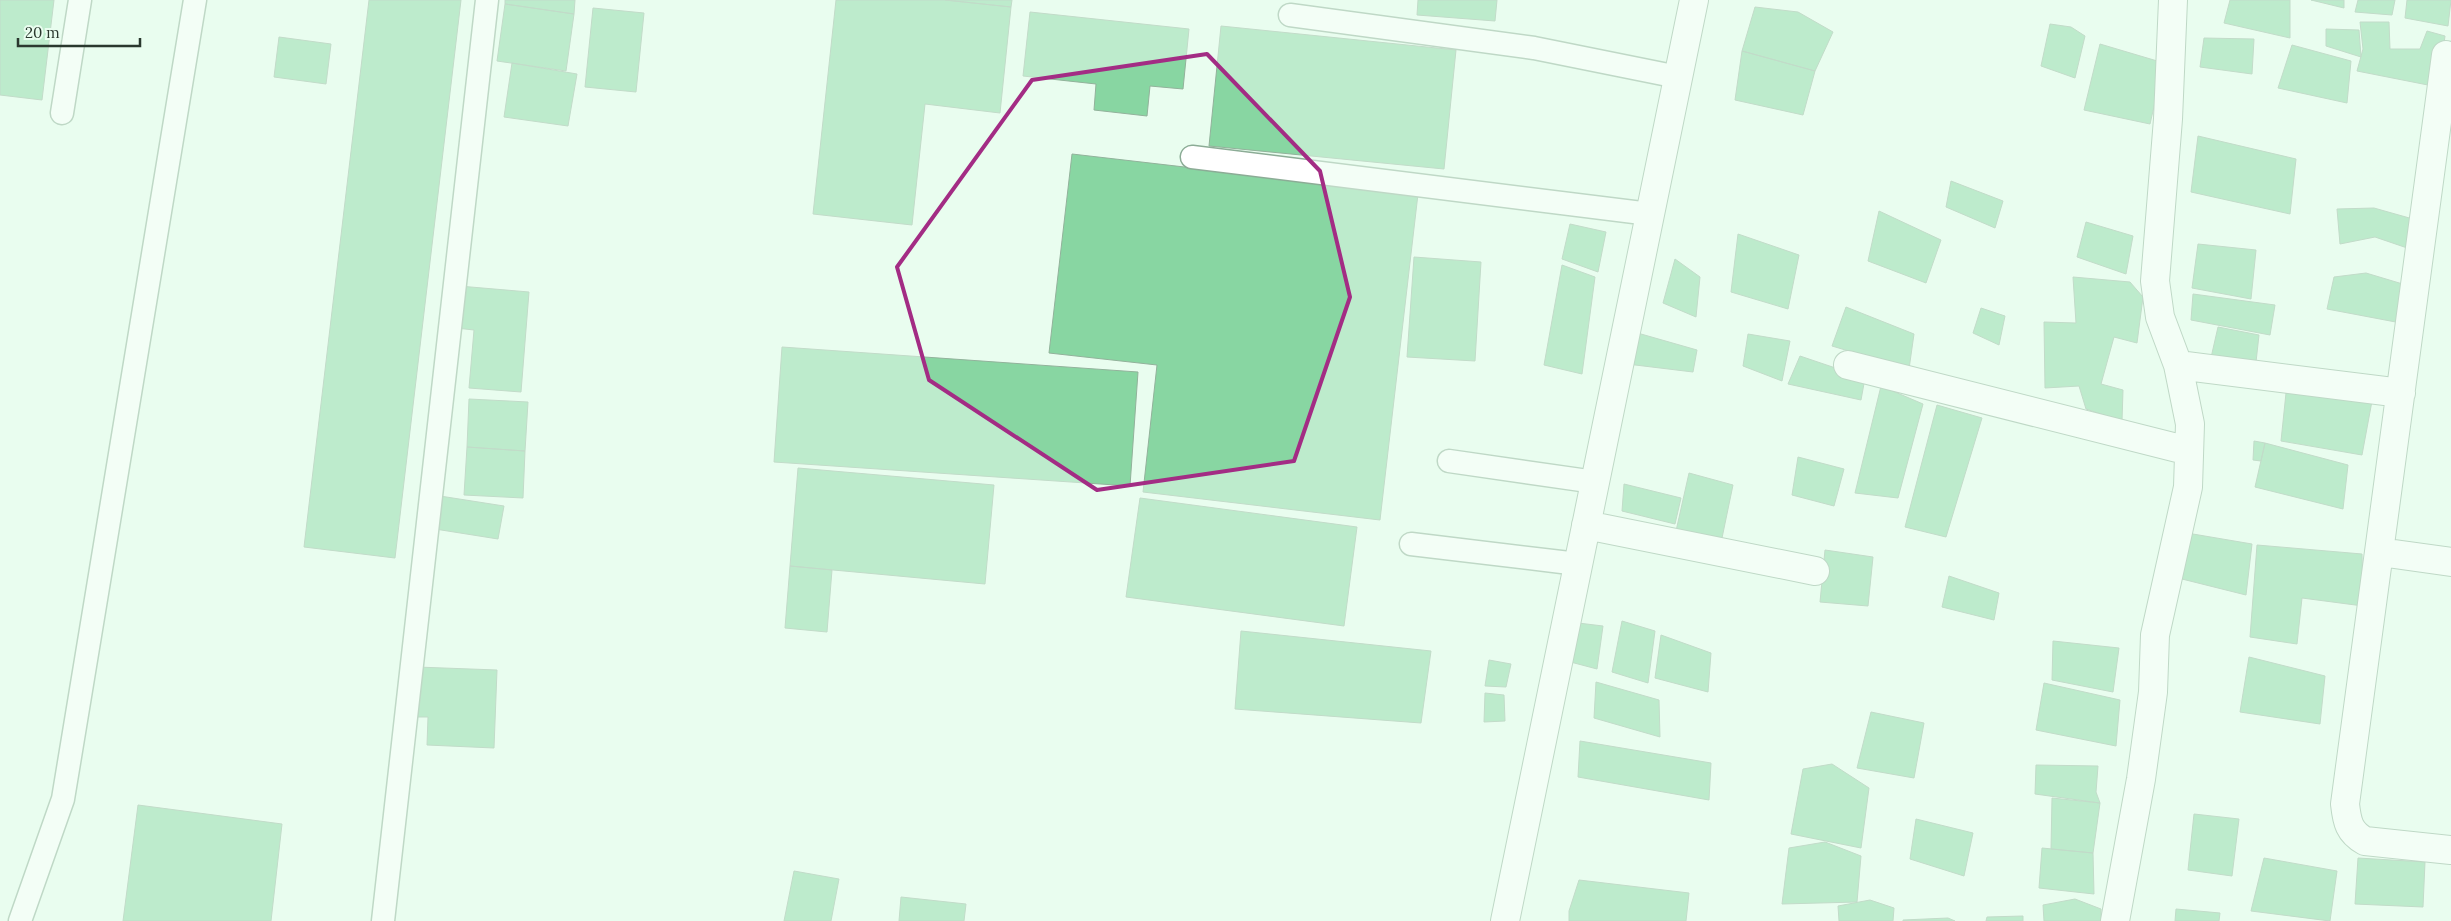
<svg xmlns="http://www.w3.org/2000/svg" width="2451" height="921" viewBox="0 0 2451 921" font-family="Lora,serif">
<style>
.building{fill:#88d6a2;stroke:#92b29b}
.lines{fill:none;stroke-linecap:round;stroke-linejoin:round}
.lane-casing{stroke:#8cac96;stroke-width:25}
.street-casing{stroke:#8cac96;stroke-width:30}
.lane{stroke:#fff;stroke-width:22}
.street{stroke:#fff;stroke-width:28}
.marked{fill:none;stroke:#a32c84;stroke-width:4;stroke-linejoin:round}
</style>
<rect width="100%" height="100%" fill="#e9fdef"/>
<path class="building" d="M0 0H54L42 100 0 95Z
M369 0H461L395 558 304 547Z
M505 0H575L574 14 505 4Z
M836 0H945L1011 7 1000 113 925 104 912 225 813 214Z
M945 0H1012L1011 7Z
M1418 0H1497L1495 21 1417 15Z
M2230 0H2290V38L2224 23Z
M2311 0H2344V8Z
M2358 0H2395L2392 15 2355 12Z
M2407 0H2451L2448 26 2405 18Z
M505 4 574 14 566 71 497 61Z
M1755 7 1798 12 1833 32 1815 71 1742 51Z
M593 8 644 13 636 92 585 87Z
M1030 12 1189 29 1183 89 1150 86 1147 116 1094 110 1096 84 1023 76Z
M2360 22H2389L2390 49H2420L2427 31 2445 36 2438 87 2357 71 2363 49Z
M2050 24 2071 27 2085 36 2075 78 2041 66Z
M1221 26 1456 50 1444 169 1209 146Z
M2326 29 2359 30 2361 57 2326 46Z
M279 37 331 44 326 84 274 77Z
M2204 38 2254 39 2252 74 2200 67Z
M2100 44 2164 63 2150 124 2084 110Z
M2292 45 2351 61 2347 103 2278 88Z
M1742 51 1815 71 1803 115 1735 100Z
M512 63 577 74 568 126 504 117Z
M2198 136 2296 159 2290 214 2191 192Z
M1072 154 1418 194 1380 520 1143 492 1157 365 1049 353Z
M1951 181 2003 201 1995 228 1946 207Z
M2374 208 2420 221 2416 251 2375 237 2340 244 2337 209Z
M1879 211 1941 240 1926 283 1868 261Z
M2086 222 2133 236 2126 274 2077 257Z
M1570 224 1606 232 1598 272 1562 259Z
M1738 234 1799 255 1788 309 1731 292Z
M2198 244 2256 250 2251 299 2192 288Z
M1414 257 1481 262 1475 361 1407 357Z
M1675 259 1700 277 1696 317 1663 303Z
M1562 265 1595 277 1582 374 1544 365Z
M2366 273 2406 285 2401 323 2327 309 2334 277Z
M2073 277 2130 282 2143 297 2137 343 2114 337 2101 384 2123 390 2122 421 2086 409 2079 386 2045 388 2044 322 2076 323Z
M459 286 529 292 521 392 469 388 474 330 456 328Z
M2193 294 2275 305 2270 335 2191 320Z
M1846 307 1914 334 1909 369 1832 346Z
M1981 308 2005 316 1999 345 1973 333Z
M2218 327 2259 335 2255 371 2210 362Z
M1634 332 1697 350 1693 372 1627 364Z
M1748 334 1790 341 1782 381 1743 366Z
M782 347 1138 372 1130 486 774 462Z
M1800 356 1865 378 1861 400 1788 384Z
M1881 386 1923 404 1898 498 1855 493Z
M2286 393 2328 395 2372 401 2362 455 2281 441Z
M469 399 528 402 525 451 467 447Z
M1937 405 1982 418 1946 537 1905 527Z
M2254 441 2265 443 2261 461 2253 460Z
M2265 443 2348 465 2343 509 2255 487Z
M467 447 525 451 523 498 464 495Z
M1798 457 1844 469 1834 506 1792 495Z
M798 468 994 485 985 584 790 566Z
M1689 473 1733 485 1722 538 1676 531Z
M1624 484 1681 498 1675 524 1622 511Z
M440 496 504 506 498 539 435 529Z
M1140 498 1357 527 1344 626 1126 597Z
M2187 533 2252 544 2246 595 2182 579Z
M2257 545 2362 554 2363 606 2302 598 2297 644 2250 637Z
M1825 550 1873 557 1868 606 1820 602Z
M790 566 832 570 827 632 785 628Z
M1949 576 1999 593 1994 620 1942 607Z
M1622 621 1655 631 1648 683 1612 672Z
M1570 622 1603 626 1597 669 1563 660Z
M1241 631 1431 651 1421 723 1235 709Z
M1661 635 1711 653 1708 692 1655 678Z
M2053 641 2119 648 2113 692 2052 680Z
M2249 657 2325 676 2320 724 2240 712Z
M1489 660 1511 664 1506 687 1485 686Z
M417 667 497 670 494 748 427 745 428 717H416Z
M1596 682 1659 700 1660 737 1594 718Z
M2044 683 2120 700 2116 746 2036 730Z
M1485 693 1504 695 1505 721 1484 722Z
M1871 712 1924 723 1914 778 1857 768Z
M1580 741 1711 763 1709 800 1578 777Z
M1832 764 1869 788 1861 848 1791 834 1803 769Z
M2036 765 2098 766 2096 792 2100 803 2035 794Z
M2052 798 2100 803 2093 853 2051 849Z
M138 805 282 824 271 921H123Z
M2194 814 2239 819 2232 876 2188 870Z
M1916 819 1973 833 1964 876 1910 859Z
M1825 842 1861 856 1857 902 1782 904 1789 848Z
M2042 848 2093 853 2094 894 2039 888Z
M2264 858 2337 871 2330 921 2251 911Z
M2358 858 2425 862 2423 907 2355 904Z
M794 871 839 879 831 921H784Z
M1579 880 1689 893 1686 921H1569V911Z
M901 897 966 904 964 921H899Z
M2075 899 2101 909V921H2044L2043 905Z
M1870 900 1894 908 1893 921H1839L1838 906Z
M2176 909 2220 913 2219 921H2175Z
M2023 916V921H1986L1987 917Z
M1948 918 1955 921H1903V920Z"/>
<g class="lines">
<g class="lane-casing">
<path id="lane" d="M1290 15 1534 48 1678 77
M62 113 80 0
M1192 157 1650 214
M1449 461 1595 482
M1411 544 1578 564
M20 921 63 799 195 0
M383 921 487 0"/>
</g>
<g class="street-casing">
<path id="street" d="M2451 57 2446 55 2345 804C2347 822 2349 832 2365 841L2451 850
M1848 365 2189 451
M2178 365 2401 393
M1586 525 1815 571
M2380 552 2451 562
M1505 921 1694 0
M2115 921 2141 779 2153 692 2155 635 2188 487 2190 424 2178 365 2160 317 2155 281 2168 119 2173 0"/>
</g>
<use href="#lane" class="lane"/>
<use href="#street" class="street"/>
</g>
<path d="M0 0H2451V921H0ZM1207 54 1320 171 1350 297 1294 461 1097 490 929 380 897 267 1032 80Z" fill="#e9fdef" fill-opacity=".55" fill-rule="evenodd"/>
<path class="marked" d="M1207 54 1320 171 1350 297 1294 461 1097 490 929 380 897 267 1032 80Z"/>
<path d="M18 38v8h122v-8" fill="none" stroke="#2a382e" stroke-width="2.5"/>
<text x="25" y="38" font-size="15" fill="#2a382e" stroke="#e9fdef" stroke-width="4" paint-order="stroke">20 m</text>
</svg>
